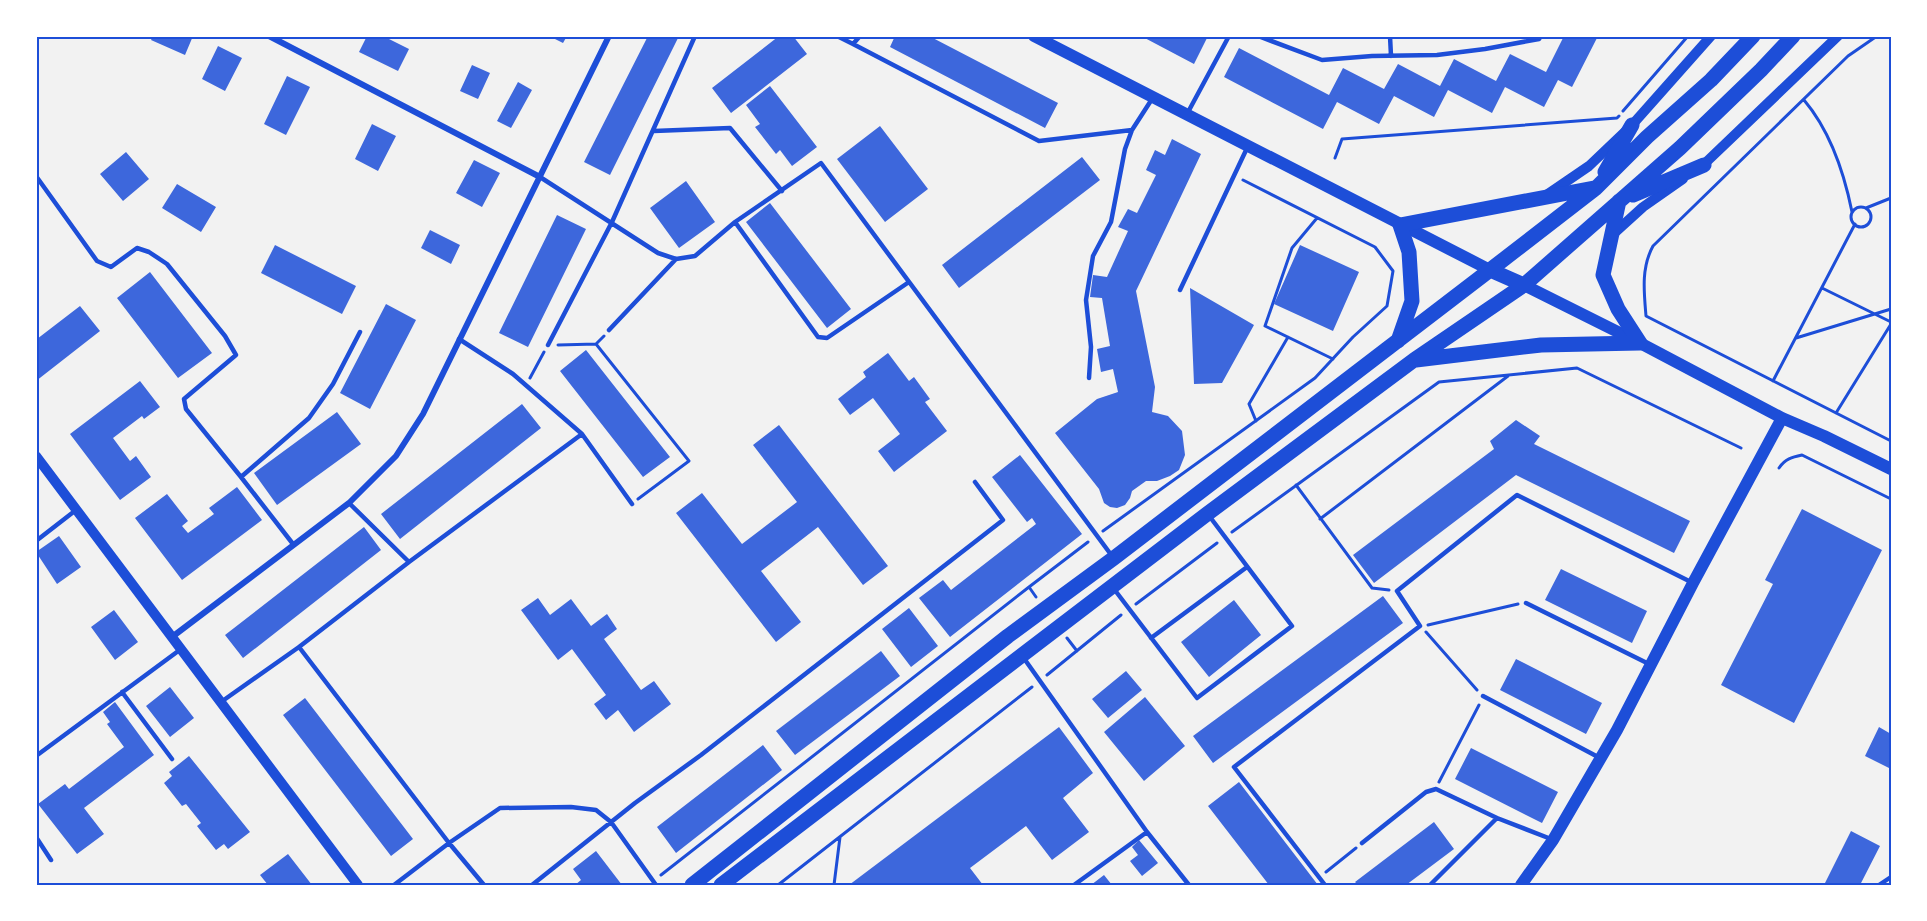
<svg xmlns="http://www.w3.org/2000/svg" width="1927" height="921" viewBox="0 0 1927 921" font-family="Montserrat,sans-serif">
<style>
.building{fill:#3d67dc}
.lines{fill:none;stroke-linecap:round;stroke-linejoin:round}
.path{stroke:#1d4ed8;stroke-width:3}
.service{stroke:#1d4ed8;stroke-width:4.5}
.minor{stroke:#1d4ed8;stroke-width:6}
.tertiary{stroke:#1d4ed8;stroke-width:10}
.secondary{stroke:#1d4ed8;stroke-width:12}
.primary{stroke:#1d4ed8;stroke-width:15}
.neatline{fill:none;stroke:#1d4ed8;stroke-width:2}
</style>
<rect width="100%" height="100%" fill="#f2f2f2"/>
<path class="building" d="M153 36H193L185 55 151 40Z
M367 36H383L409 49 398 71 359 52Z
M549 36H567L563 43Z
M648 36H679L610 175 584 162Z
M779 36H793L807 54 731 113 712 88Z
M895 36H929L1058 103 1045 128 890 47Z
M1141 36H1208L1194 64Z
M1564 36H1598L1572 87 1558 80 1544 107 1505 87 1492 113 1448 90 1434 117 1394 96 1379 124 1337 102 1323 129 1224 77 1239 48 1329 95 1343 68 1384 89 1398 64 1440 86 1454 59 1496 81 1510 54 1546 72Z
M218 46 242 58 225 91 202 79Z
M472 65 490 73 478 99 460 91Z
M287 76 310 87 286 135 264 124Z
M518 82 532 90 511 128 497 121Z
M770 86 817 147 792 166 780 150 776 154 755 127 760 124 746 105Z
M372 124 396 136 378 171 355 159Z
M880 126 928 189 885 222 837 159Z
M1172 139 1201 154 1136 291 1155 387 1152 412 1168 416 1182 431 1185 455 1179 470 1170 476 1157 481H1146L1132 491 1130 498 1125 505 1117 508 1110 507 1104 503 1099 489 1055 433 1097 399 1118 392 1113 369 1101 372 1097 349 1110 346 1102 298 1090 297 1093 275 1107 277 1128 231 1118 227 1128 209 1137 213 1156 175 1146 170 1155 150 1165 155Z
M126 152 149 179 123 201 100 174Z
M1082 157 1100 180 959 288 942 265Z
M474 160 500 173 482 207 456 193Z
M686 181 715 222 679 248 650 208Z
M177 184 216 207 201 232 162 208Z
M770 203 851 309 827 328 746 222Z
M557 215 586 229 528 347 499 333Z
M430 230 460 245 451 264 421 248Z
M275 245 356 286 342 314 261 273Z
M1300 245 1359 272 1333 331 1274 304Z
M150 272 212 353 178 378 117 298Z
M1190 288 1254 325 1222 383 1194 384Z
M386 304 416 320 370 409 340 393Z
M80 306 100 331 36 381V338L37 339Z
M586 350 670 457 643 477 560 371Z
M888 353 909 381 914 377 930 399 925 402 947 431 894 472 878 451 900 434 873 398 850 415 838 399 866 377 863 372Z
M140 381 160 407 144 419 142 416 113 438 130 461 136 456 151 477 120 500 70 434Z
M522 404 541 428 400 539 381 514Z
M337 412 361 444 277 505 254 473Z
M1516 420 1540 436 1534 444 1690 521 1674 553 1516 475 1374 583 1353 555 1494 449 1490 441Z
M779 425 888 566 863 585 818 527 761 571 801 622 776 642 676 513 702 493 742 544 797 502 753 445Z
M1020 455 1082 534 950 637 919 598 943 580 951 590 1036 524 1032 518 1027 522 992 477Z
M237 487 262 520 182 580 135 518 167 494 188 521 182 526 188 533 214 514 209 508Z
M1802 509 1882 550 1794 723 1721 685 1773 584 1765 580Z
M364 527 381 550 243 658 225 635Z
M59 536 81 567 57 584 36 552Z
M1561 569 1647 611 1632 643 1545 600Z
M1383 596 1403 623 1213 763 1193 736Z
M538 598 550 615 571 599 591 626 607 614 617 629 604 639 641 690 654 681 671 704 634 732 618 710 606 720 594 704 606 695 572 649 558 660 521 610Z
M1234 600 1261 635 1209 677 1181 642Z
M909 608 938 646 911 667 882 629Z
M114 610 138 642 115 660 91 627Z
M881 651 900 676 795 755 776 731Z
M1516 659 1602 703 1586 734 1500 690Z
M1126 671 1142 690 1108 718 1092 699Z
M170 687 194 718 170 737 146 706Z
M1145 697 1185 746 1144 781 1104 732Z
M305 698 413 839 391 856 283 715Z
M115 702 154 755 84 808 104 834 77 854 38 804 65 784 69 789 124 747 107 724 110 722 103 712Z
M1059 727 1093 773 1063 798 1089 832 1052 860 1026 826 970 868 983 885H849Z
M1879 727 1891 734V769L1865 756Z
M763 745 782 770 676 853 657 827Z
M1471 748 1558 792 1542 823 1455 779Z
M189 756 250 832 228 849 224 844 216 850 197 826 201 823 186 804 182 806 164 783 172 776 169 772Z
M1239 782 1318 885H1269L1208 806Z
M1434 822 1454 849 1406 885H1358L1355 882Z
M1851 831 1880 846 1860 885H1824Z
M1139 840 1158 863 1142 876 1130 861 1138 855 1132 847Z
M596 851 622 885H575L581 880 573 869Z
M288 854 312 885H268L260 875Z
M1104 875 1112 885H1091Z"/>
<g class="lines">
<path class="path" d="M1877 36 1848 56 1653 246C1641 268 1644 292 1646 316L1891 441
M1804 100C1831 132 1844 172 1852 212
M1623 111 1688 36
M1335 158 1342 139 1617 118 1619 116
M1851 217a10 10 0 1 1 20 0a10 10 0 1 1-20 0Z
M1866 208 1891 198
M1317 218 1292 248 1265 326 1333 359
M1822 288 1891 322
M604 336 596 344 689 461 638 499
M1796 338 1891 309
M558 345 596 344
M530 378 544 352
M1773 381 1855 224
M1836 413 1891 324
M1256 421 1249 404 1288 337
M1779 468C1785 459 1792 457 1802 455L1891 499
M1296 485 1372 588 1389 590
M1320 519 1508 376
M1103 531 1315 378 1353 337 1387 306 1393 271 1375 247 1243 180
M1232 532 1439 382 1577 368 1741 448
M1029 587 1088 542
M1136 604 1217 543
M1428 625 1518 604
M1426 632 1477 690
M1067 638 1077 651
M1047 675 1121 615
M1439 782 1479 705
M1326 872 1356 848
M661 875 1029 587 1036 597
M778 885 1032 687
M834 885 840 837"/>
<path class="service" d="M837 36 853 44
M860 36 853 44 1039 141 1132 130
M1258 36 1322 60 1372 56 1437 55 1485 49 1539 39 1541 36
M1390 36 1391 56
M1187 114 1229 36
M654 131 730 128 782 191
M36 176 97 261 111 267 137 248 149 252 167 264 225 336 236 355 184 399 186 409 241 477
M540 177 658 253 676 259 695 256 735 222 821 163 1112 556
M735 222 818 337 827 338 909 282
M1180 290 1248 146
M609 330 676 259
M459 339 513 374 582 434 632 504
M548 345 612 222 695 36
M1089 378 1091 347 1086 300 1093 256 1111 222 1125 149 1132 130 1152 99
M349 503 409 562 582 434
M36 541 76 510
M293 544 241 477 309 418 333 384 360 332
M1114 589 1197 698 1292 626 1210 517
M1526 603 1651 665
M1151 638 1247 567
M299 647 409 562
M1023 657 1147 832 1189 885
M122 692 172 759
M1483 696 1600 758
M221 702 299 647 449 843 500 808 571 807 596 810 611 822 656 885
M36 756 181 649
M1497 818 1551 839
M36 837 51 860
M1362 843 1426 792 1436 789 1497 818 1430 885
M394 885 449 843 484 885
M532 885 635 803 701 755 1003 520 975 482
M1074 885 1147 832
M1325 885 1234 767 1420 626 1397 591 1517 495 1693 583
M1879 885 1891 877"/>
<path class="minor" d="M269 36 540 177
M172 637 349 503 396 456 423 414 609 36"/>
<path class="tertiary" d="M1699 169 1838 36
M1548 194 1589 166 1632 125 1711 36
M1611 236 1643 207 1683 179
M36 456 358 885"/>
<path class="secondary" d="M1034 36 1490 270
M1524 285 1640 343 1782 418 1824 436 1891 469
M1521 885 1553 840 1617 730 1693 583 1782 418"/>
<path class="primary" d="M1605 172 1632 125
M1633 195 1704 165
M1619 201 1603 275 1618 309 1640 343
M1490 270 1524 285
M1398 341 1412 301 1409 252 1400 225 1594 188
M1416 360 1541 345 1640 343
M692 885 1008 636 1114 558 1490 270 1596 188 1647 137 1711 80 1753 36
M721 885 1207 514 1414 360 1524 285 1680 148 1761 70 1793 36"/>
</g>
<rect width="1927" height="921" fill="none" stroke="#ffffff" stroke-width="75"/>
<rect x="38" y="38" width="1852" height="846" class="neatline"/>
</svg>
